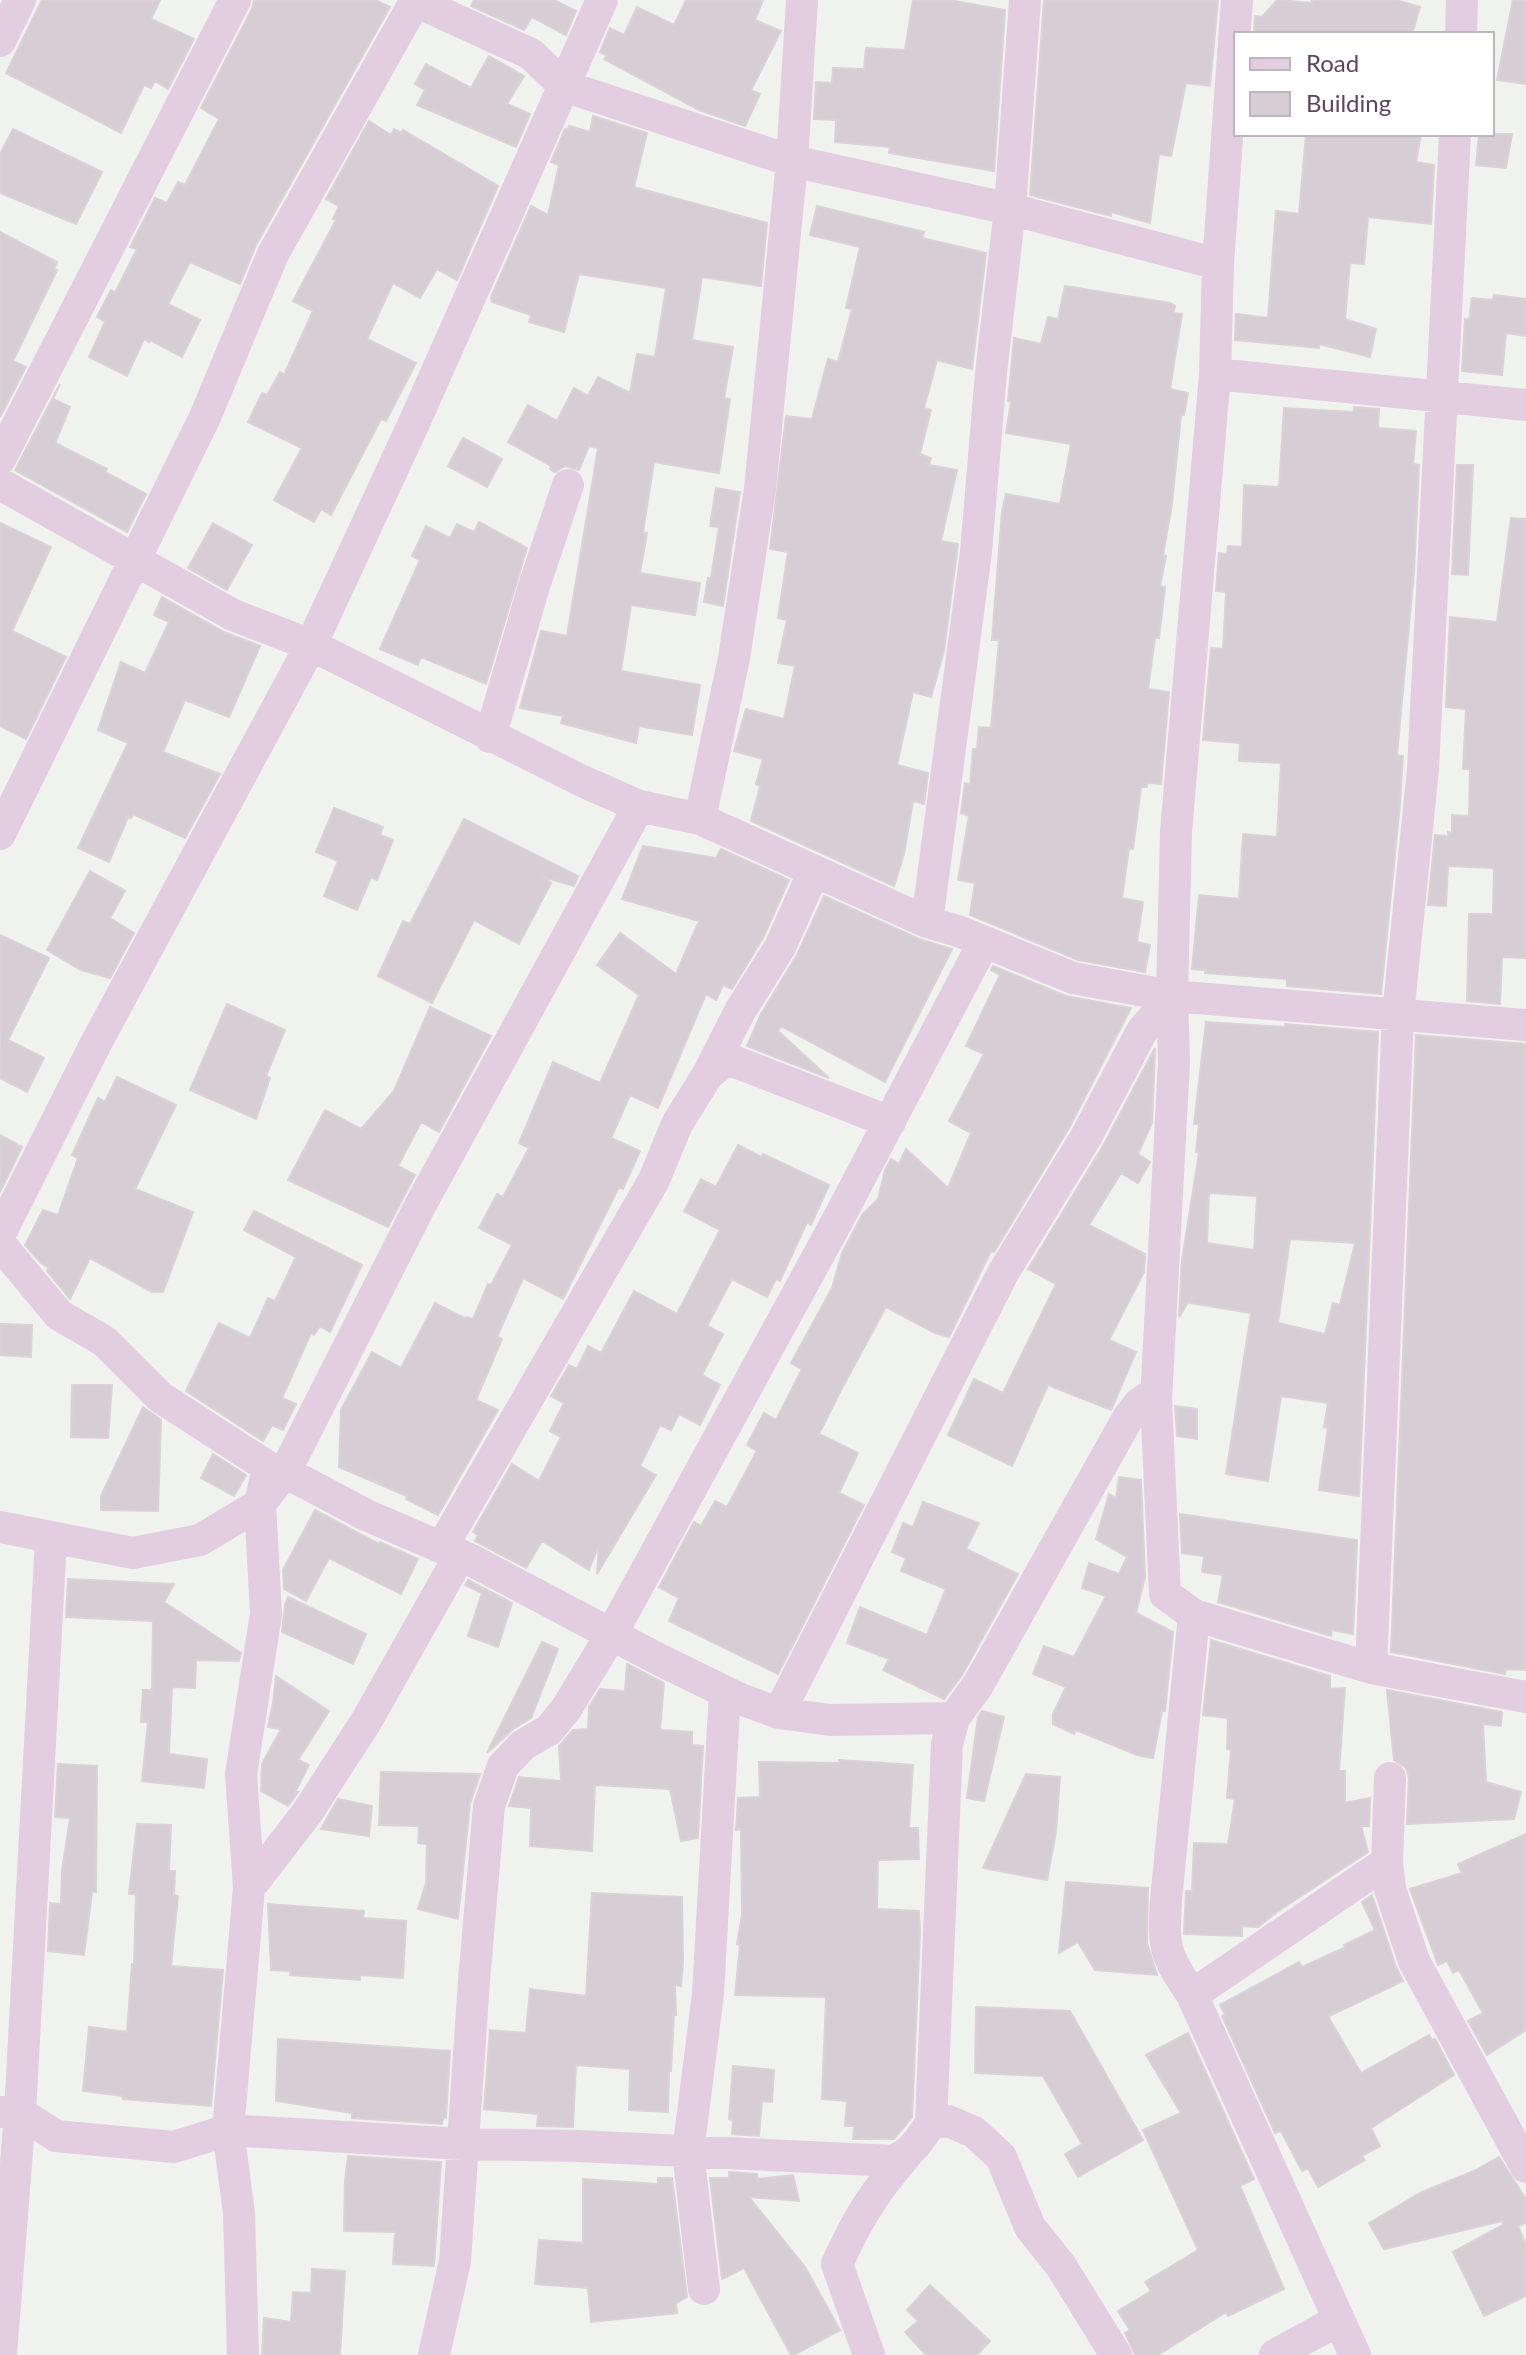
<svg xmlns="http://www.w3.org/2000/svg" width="1526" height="2355" viewBox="0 0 1526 2355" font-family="Lato,sans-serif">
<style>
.building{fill:#d7ced5;stroke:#dbd2d8;stroke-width:2;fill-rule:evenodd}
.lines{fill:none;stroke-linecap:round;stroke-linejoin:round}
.minor{stroke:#e3cee1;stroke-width:32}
</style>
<rect width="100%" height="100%" fill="#f0f2ee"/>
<path class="building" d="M42 0H160L151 19 194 39 168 89 155 81 151 88 144 85 121 133 6 73Z
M254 0H375L390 7 256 245 240 284 190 262 168 304 200 320 182 357 150 340 149 342 144 339 127 376 89 357 105 322 97 317 111 290 115 293 137 249 130 247 155 198 167 203 178 182 185 185 219 119 201 108 252 9Z
M474 0H554L576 11 566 35 532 17 524 30 471 6Z
M686 0H763L755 20 781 31 751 90 760 94 745 126 699 110 604 59 607 56 600 52 610 28 624 35 637 7 674 25Z
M913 0H949L1005 10 994 171 889 153 890 147 835 142 836 120 814 119 816 82 832 83 833 68 864 69 866 48 905 50Z
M1044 0H1218L1210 86 1186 83 1171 156 1159 154 1150 223 1111 212V216L1030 195Z
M1277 0 1312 3V0H1396L1420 7 1412 34H1254L1255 16 1262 17Z
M1513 0H1526V84L1497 80Z
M489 56 524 76 507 104 530 114 516 147 417 105 425 90 415 84 426 64 471 88Z
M593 116 647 133 634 187 767 223 761 286 702 277 692 340 733 347 724 398 730 399 719 473 654 462 643 532 647 533 640 573 700 583 695 615 631 605 621 671 700 685 692 735 639 726 636 743 561 723 563 716 520 708 541 631 567 636 598 448 589 446 579 470 565 466 555 472 550 469 551 466 508 442 528 405 557 421 574 388 588 396 598 377 630 393 637 354 655 357 666 288 579 274 564 332 529 322 531 315 492 302 491 297 531 206 548 215 559 165 551 162 565 129 568 130 569 126 590 132Z
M369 121 391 135 394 129 402 133 403 130 498 186 457 280 437 269 420 298 393 283 367 339 416 363 386 421 381 419 331 515 321 509 314 522 274 500 302 448 248 422 262 393 267 395 280 372 284 375 313 311 293 301 336 220 333 219 339 206 326 199Z
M13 129 102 172 76 224 0 193V154Z
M1306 134H1421L1416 162 1434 165 1431 224 1368 217 1364 264 1350 263 1345 319 1376 329 1370 357 1319 344V348L1235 340 1236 314 1268 318 1276 211 1299 214Z
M1479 134H1512L1506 168 1476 165Z
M817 206 924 232 922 238 986 253 972 369 937 360 924 408 931 410 920 454 931 458 929 465 957 470 941 541 958 544 944 651 931 697 913 692 897 765 928 773 924 804 913 801 904 854 894 886 751 821 760 786 756 784 763 759 734 751 746 709 784 719 795 666 778 663 787 620 778 618 788 552 770 549 786 416 812 419 828 359 838 362 852 309 846 308 860 247 810 235Z
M0 232 57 262 54 269 57 270 13 361 26 367 0 417Z
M1065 286 1170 303 1175 306 1173 313 1182 314 1170 389 1188 393 1184 415H1181L1172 504 1163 555 1166 556 1160 586 1165 587 1159 638H1155L1148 689 1169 692 1161 784 1147 783V787H1141L1133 849 1129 848 1122 898 1143 902 1137 942 1150 945 1145 972 1078 960 970 915 975 883 958 880 969 816 961 813 965 783 970 785 973 749H977L979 727 991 728 999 640H992L1002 511 1006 494 1060 504 1071 444 1006 433 1011 402 1008 401 1014 338 1041 344 1048 317 1058 319Z
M1494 295 1526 299V336L1506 333 1502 375 1462 371 1465 319 1469 320 1472 298 1493 300Z
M60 384 53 399 70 407 55 443 107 469 105 472 146 494 127 532 15 470Z
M1354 407 1379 409 1378 428 1416 431 1413 464 1419 465 1414 572 1397 755 1403 756 1400 804 1381 994 1287 986V979L1205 973V970L1192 969 1199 895 1239 899 1243 834 1277 837 1281 763 1239 761 1240 743 1203 740 1211 648 1223 649 1226 592 1216 591 1219 553 1227 554 1228 546 1242 547 1244 485 1279 487 1284 408 1354 412Z
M463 438 502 459 487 487 448 466Z
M1457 465H1473L1468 575 1452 574Z
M716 488 740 492 723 606 704 602 708 578H711L719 527 710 526Z
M1511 518 1526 519V958L1502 957 1500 1004 1467 1001 1469 914H1493L1494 868 1448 866 1446 906 1428 905 1435 835 1448 836V832L1452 833V815L1469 816 1470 769H1463L1466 709 1446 707 1450 617 1497 622Z
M479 522 527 548 486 684 421 657 418 665 380 649 420 560 412 556 426 526 450 538 457 524 474 532Z
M0 523 51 547 12 631 66 657 26 739 0 726Z
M213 523 252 545 227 590 188 568Z
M162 597 224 632 260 646 229 717 185 700 163 752 220 774 185 838 133 814 131 818 128 817 109 862 78 848 128 743 98 730 121 662 145 673 169 622 154 615Z
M334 808 383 827 380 835 393 840 377 880 371 877 357 910 324 896 338 861 316 852Z
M464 819 578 876 574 886 543 877 551 883 519 944 474 920 432 1003 378 976 403 921 410 924Z
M643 846 716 858 721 849 789 880 763 938 732 989 723 985 716 1000 706 994 658 1108 630 1095 611 1138 640 1151 623 1189 619 1187 563 1299 523 1278 497 1337 502 1339 476 1400 498 1410 438 1515 406 1499 407 1496 339 1467 341 1410 372 1352 401 1368 435 1303 466 1319 467 1317 473 1319 488 1284 491 1285 512 1245 479 1228 497 1194 503 1197 529 1148 519 1143 553 1062 600 1083 639 995 597 965 620 933 676 974 699 921 622 899Z
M90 871 125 891 110 918 134 933 110 978 81 970 47 950Z
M824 896 919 939 952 949 885 1082 781 1026 778 1031 829 1078 747 1046 761 1014 797 955Z
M0 935 49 958 8 1040 44 1058 27 1092 0 1078Z
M993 966 1066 996 1131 1008 1069 1128 994 1252 991 1251 949 1337 935 1333 886 1307 841 1390 819 1434 858 1453 839 1493 864 1505 778 1674 669 1621 679 1598 659 1587 694 1522 701 1526 715 1501 727 1507 757 1451 747 1445 764 1413 776 1420 802 1369 791 1363 832 1288 842 1253 862 1215 878 1199 885 1170 891 1159 899 1164 906 1149 948 1188 971 1133 949 1121 984 1054 966 1046 1000 975 991 970Z
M227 1004 285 1030 266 1076 270 1078 256 1119 190 1090Z
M430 1007 491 1036 439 1132 421 1122 398 1166 415 1175 388 1227 288 1180 325 1110 361 1129 394 1091Z
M1206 1022 1285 1027V1024L1378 1032 1359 1496 1319 1490 1328 1428 1324 1427 1328 1403 1281 1396 1268 1481 1226 1474 1251 1313 1190 1303 1192 1296 1179 1317 1182 1260 1199 1153 1196 1152 1199 1124H1194ZM1209 1193 1257 1196 1254 1250 1207 1243ZM1290 1239 1355 1243 1340 1305 1333 1303 1325 1334 1278 1323Z
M1416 1035 1526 1044V1670L1506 1669 1505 1674 1391 1652Z
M1155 1048 1152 1123 1138 1154 1150 1162 1138 1183 1121 1173 1089 1225 1145 1254 1144 1272 1109 1340 1136 1352 1111 1410 1048 1385 1012 1466 948 1435 974 1379 1003 1393 1056 1284 1028 1269 1103 1146Z
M117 1077 176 1105 135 1189 193 1212 163 1292H152L90 1258 70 1299 47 1271 49 1268 41 1263 25 1245 43 1210 58 1215 78 1158 72 1155 98 1098 105 1102Z
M0 1135 22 1147 0 1192Z
M738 1145 761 1157 763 1154 829 1185 811 1225 807 1222 780 1281 776 1279 767 1297 732 1279 707 1326 723 1334 702 1375 720 1385 700 1425 679 1414 671 1430 660 1425 640 1466 656 1475 597 1574 599 1544 589 1570 542 1541 526 1568 475 1541 478 1535 473 1532 512 1464 539 1481 561 1437 550 1431 564 1403 551 1396 569 1365 577 1369 588 1346 601 1353 634 1291 677 1314 720 1230 684 1211 701 1179 716 1187Z
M254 1211 362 1265 330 1332 320 1326 314 1335 311 1333 282 1398 296 1404 283 1430 272 1425 263 1441 186 1391 219 1323 250 1338 268 1298 275 1301 296 1257 244 1230Z
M0 1324 32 1325 31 1357 0 1355Z
M72 1385H112L108 1438 71 1437Z
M1175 1406 1197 1409V1439L1177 1436Z
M143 1407 161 1420 158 1511 101 1510V1496Z
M213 1454 246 1475 234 1496 201 1478Z
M1119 1477 1141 1480 1145 1577 1136 1613 1173 1632 1165 1711H1162L1153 1758 1137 1755 1076 1730 1074 1734 1053 1724V1714L1066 1687 1033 1674 1044 1646 1074 1657 1106 1596 1082 1588 1089 1563 1119 1574 1127 1557 1096 1539 1109 1494 1116 1498Z
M923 1502 979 1523 966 1549 1018 1574 962 1675 944 1699 883 1670 889 1659 847 1643 860 1607 927 1635 946 1589 901 1571 906 1558 892 1552 903 1523 913 1527Z
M315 1510 379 1544 380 1542 418 1559 401 1594 329 1558 306 1601 284 1589 283 1570Z
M1180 1514 1357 1540 1353 1634 1332 1630 1331 1636 1218 1602 1223 1575 1202 1572 1204 1556 1182 1553Z
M68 1579 174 1584 164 1602 241 1653 239 1661 196 1660 195 1688 172 1687 169 1754 207 1759 204 1788 142 1781 148 1722H141L143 1690H152L153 1621 66 1617Z
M468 1580 512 1603 498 1647 468 1636 482 1593 465 1585Z
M288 1597 366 1634 353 1664 282 1632 285 1605Z
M1211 1640 1330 1676V1689L1345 1688 1339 1771H1345V1803L1370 1798 1369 1826H1361L1368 1852 1277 1912 1258 1927 1242 1926V1936L1184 1934 1186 1891H1192L1194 1843 1228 1844 1235 1799 1227 1798 1231 1750 1227 1749 1228 1718 1203 1715Z
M542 1642 558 1649 531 1718 513 1729 487 1753Z
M627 1664 664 1683 660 1730 692 1732V1745L703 1746 698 1838 681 1841 670 1789 595 1785 592 1851 530 1846 531 1808 509 1806 519 1777 561 1781 559 1746 573 1730 588 1729 589 1707 600 1689 625 1691Z
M276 1676 329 1711 298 1760 309 1765 295 1792H298L288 1806 261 1791 262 1764 281 1729 268 1727 273 1703Z
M1387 1690 1502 1712 1501 1726 1483 1724 1486 1782 1521 1792 1514 1819 1407 1824 1409 1778 1406 1768 1394 1760Z
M982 1711 1004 1717 984 1801 967 1798 978 1717Z
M839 1760 913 1765 909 1828H918L919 1859 878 1860 877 1909 919 1911 920 1932 912 2117 894 2139H853L854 2126H845L847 2101 822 2099 826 1997 735 1995 740 1945 737 1944 742 1915 741 1829 736 1830 738 1798 760 1797 759 1762 839 1763Z
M58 1764 97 1766 96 1892H92L84 1955 48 1951 50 1903 61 1904 62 1870 70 1818 55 1817Z
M381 1772 480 1774 470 1804 458 1919 418 1909 426 1883 427 1844 418 1843 419 1826 379 1825Z
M1026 1774 1060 1777 1056 1832 1047 1880 983 1868Z
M338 1799 372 1806 369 1836 321 1829Z
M137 1824 171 1825 169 1871H175L174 1895 178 1896 171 1966 223 1970 211 2106 123 2099V2096L83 2091 89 2027 127 2032 132 1964H134L136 1894H129Z
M1526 1834V2030L1487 2055 1468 2021 1483 2013 1459 1970 1453 1973 1447 1961 1438 1965 1410 1889 1462 1873 1458 1864Z
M1066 1882 1148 1888 1147 1943 1157 1975 1095 1970 1078 1942 1059 1953Z
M592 1893 682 1897 683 1962 681 1986 675 1985 676 2015H674L671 2071H669L668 2112 629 2110 630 2069 576 2065 573 2127 537 2126 538 2114 484 2109 490 2030 526 2033 530 1989 586 1996Z
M1372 1895 1396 1967 1403 1981 1329 2016 1330 2020 1361 2073 1429 2035 1432 2040 1435 2039 1454 2075 1371 2128 1380 2146 1362 2156 1365 2160 1318 2187 1308 2168 1302 2171 1281 2131 1275 2133 1222 2016 1225 2014 1220 2005 1299 1962 1302 1967 1346 1947 1344 1945 1375 1930 1362 1902Z
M268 1904 364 1911 363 1918 406 1921 403 1978 360 1975V1980L290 1975V1971L271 1970Z
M976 2007 1070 2011 1143 2140 1078 2177 1065 2154 1082 2144 1043 2076 975 2073Z
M1188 2033 1254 2179 1240 2186 1284 2289 1228 2316 1226 2312 1158 2355H1135L1125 2333 1130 2330 1118 2311 1151 2291 1145 2282 1198 2250 1143 2130 1181 2113 1146 2055Z
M278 2039 450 2051 446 2118H443L442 2124 352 2118V2113L276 2101Z
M733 2066 774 2070 772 2102 762 2101 759 2136 732 2134 733 2120 729 2119Z
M348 2156 441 2162 434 2266 393 2264 395 2232 344 2231 345 2180Z
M1499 2157 1526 2199V2223L1518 2226 1526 2245V2296L1484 2316 1453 2252 1503 2225 1502 2221 1384 2249 1369 2223 1422 2192 1474 2171Z
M729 2172 757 2174V2179L793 2175 799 2201 749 2197 805 2267 840 2330 794 2355H791L744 2268 722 2279 710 2178H729Z
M658 2178H672L687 2297 676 2303 677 2313 591 2322 588 2288 535 2284 539 2240 583 2243V2179L658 2184Z
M312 2269 345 2271 340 2355H262L264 2318 291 2322 293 2292 311 2293Z
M930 2285 990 2341 977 2355H926L905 2332 918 2321 907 2310Z"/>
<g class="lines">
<path class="minor" d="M1237 0 1218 264 1215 374 1176 832 1172 996 1174 1062 1156 1400 1165 1594 1194 1615 1371 1668 1526 1697
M415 1 531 54 564 86 792 161 1010 209 1218 264
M1461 34 1462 0
M0 41 20 0
M1215 374 1526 405
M0 459 235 0
M0 484 233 615 311 645 582 781 639 806 700 819 927 922 976 552 991 373 1010 209 1025 0
M490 737 534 586 568 485
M700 819 734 658 760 489 792 161 802 0
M0 834 205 417 273 254 416 0
M927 922 958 931 1073 978 1172 996 1526 1025
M708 1074 740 1011 780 947 814 871
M0 1234 95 1045 311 645 414 423 602 0
M0 1244 59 1315 104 1341 160 1397 268 1467 260 1504 266 1614 241 1774 249 1888 228 2130 462 2144 577 2146 894 2161C913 2152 920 2139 931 2123L947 1744 954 1718 978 1685 1128 1418 1139 1404 1152 1395 1156 1400
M285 1472 366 1515 471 1560 658 1659 740 1699 779 1713 831 1720 954 1718
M0 1527 133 1553 200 1540 260 1504 285 1472 421 1204 639 806
M442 1547 654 1180 677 1124 708 1074 728 1059 890 1122
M1194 1615 1166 1900C1163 1950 1165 1954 1192 1995L1355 2355
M1371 1668 1398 1015 1423 769 1455 134
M779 1713 1003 1273 1086 1137 1142 1031 1172 996
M1390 1778 1387 1862 1390 1889 1414 1961 1526 2167
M249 1888 307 1813 367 1720 460 1555
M1192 1995 1387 1862
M3 2112 20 2113 56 2136 174 2147 228 2130 239 2213 243 2355
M931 2123 948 2121 974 2132 1001 2157 1030 2227 1061 2266 1116 2355
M704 2289 688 2152 708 1994 725 1692
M1 2355 20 2113 51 1539
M434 2355 455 2261 474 1981 489 1806 503 1766 523 1745 549 1730 566 1709 611 1635 834 1227 984 942
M869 2355 837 2264C858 2218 873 2194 906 2155
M1275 2355 1337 2321"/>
</g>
<rect x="1234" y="32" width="260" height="104" fill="#ffffff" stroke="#bfb5be" stroke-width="2"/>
<rect x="1250" y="58" width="40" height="12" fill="#e3cee1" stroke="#bfb5be" stroke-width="2"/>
<text x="1306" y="72" font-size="24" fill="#5e455d">Road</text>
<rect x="1250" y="92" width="40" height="24" fill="#d7ced5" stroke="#bfb5be" stroke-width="2"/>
<text x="1306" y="112" font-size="24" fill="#5e455d">Building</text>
</svg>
